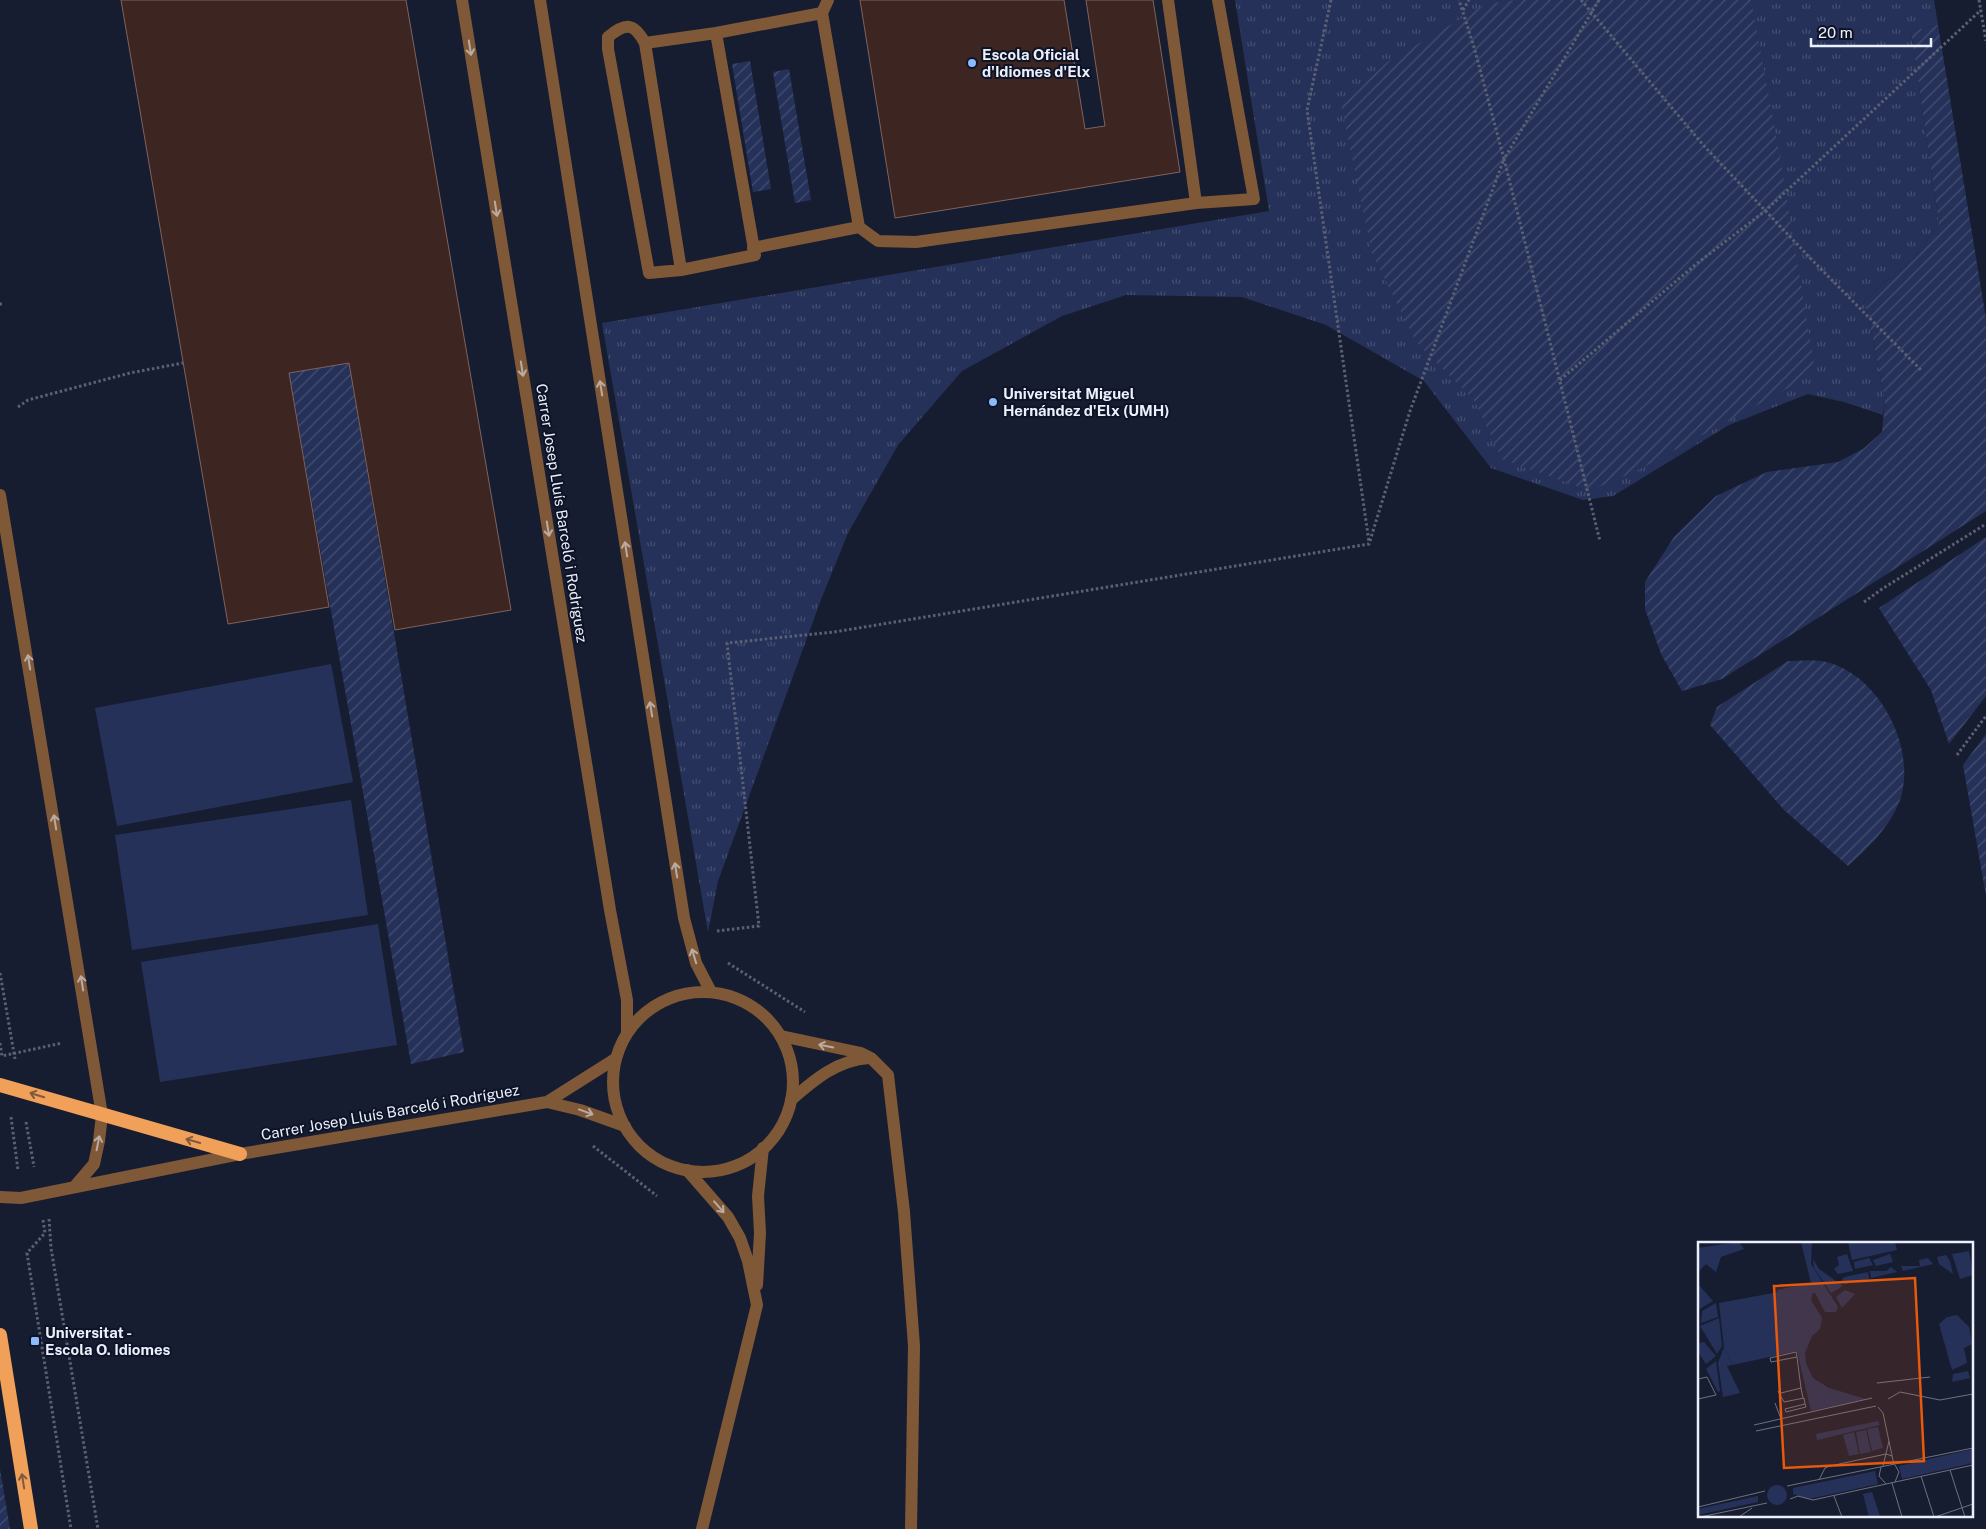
<svg xmlns="http://www.w3.org/2000/svg" width="1986" height="1529" viewBox="0 0 1986 1529" font-family="'Public Sans',sans-serif">
<style>
.grass{fill:url(#grass-tufts)}
.garden{fill:url(#garden-furrows)}
.pitch{fill:#253159}
.building{fill:#3d2521;stroke:#7f635e}
.lines{fill:none;stroke-linecap:round;stroke-linejoin:round}
.path{stroke:#5b6072;stroke-width:3;stroke-dasharray:2.5 2.5;stroke-linecap:butt}
.service{stroke:#7f5937;stroke-width:12}
.pedestrian{stroke:#7f5937;stroke-width:12}
.minor{stroke:#7f5937;stroke-width:12}
.trunk{stroke:#f0a058;stroke-width:14}
.oneway{stroke:#baaca4}
.oneway2{stroke:#7f5a3f}
.poi-dot{fill:#8cb9fc;stroke:#0e1326;stroke-width:2}
.labels{text-anchor:middle;dominant-baseline:central;stroke-width:4;stroke-linejoin:round;paint-order:stroke}
.poi-label{font-size:15px;font-weight:bold;fill:#ebf0fd;stroke:#0e1326;text-anchor:start}
.street-label{font-size:15px;fill:#ebf0fd;stroke:#0e1326}
.inset-road{fill:none;stroke:#6c7182;stroke-width:1}
.view{fill:#e8590c;fill-opacity:0.15;stroke:#e8590c;stroke-width:2.5}
.inset-edge{fill:none;stroke:#ebf0fd;stroke-width:2.5}
</style>
<defs>
<pattern id="grass-tufts" width="24" height="20" patternUnits="userSpaceOnUse" patternTransform="scale(1.25)"><rect width="24" height="20" fill="#253159"/><path d="M3 7l-1-3M5 7V3M7 7l1-3M15 17l-1-3M17 17v-4M19 17l1-3" fill="none" stroke="#454f72"/></pattern>
<pattern id="garden-furrows" width="10" height="10" patternUnits="userSpaceOnUse" patternTransform="scale(1.25)"><rect width="10" height="10" fill="#253159"/><path d="M-1 1l2-2M0 10L10 0M9 11l2-2" fill="none" stroke="#454f72"/></pattern>
</defs>
<rect width="100%" height="100%" fill="#171d30"/>
<path class="grass" d="M1235 0H1934L1938 25 1911 31 1939 224 1914 258 1865 299 1885 400 1883 415 1844 402 1808 394 1729 425 1613 496 1583 500 1491 468 1424 381 1326 325 1242 297 1126 295 1062 316 962 371 898 445 848 533 822 597 718 881 708 932 602 323 1269 211Z"/>
<path class="garden" d="M1516 0H1751L1781 163 1815 370 1788 388 1642 468 1590 491 1502 459 1474 400 1416 342 1372 253 1341 104 1386 63 1486 4Z
M1938 25 1986 319V511L1722 679 1682 691 1661 654 1645 609V582L1674 537 1716 496 1767 472 1838 462 1863 449 1882 432 1885 400 1865 299 1914 258 1939 224 1911 31Z
M750 61 771 189 753 192 732 64Z
M789 69 811 200 795 203 773 72Z
M349 363 464 1052 411 1064 289 373Z
M1986 537V696L1949 744 1931 690 1879 608Z
M1788 661C1801 661 1818 659 1830 663 1881 678 1917 750 1900 800 1890 827 1868 848 1848 866L1784 810 1710 725 1717 707Z
M1986 734V896L1963 765Z
M0 1469 10 1529H0Z"/>
<path class="pitch" d="M331 664 353 782 117 826 95 708Z
M351 800 368 915 132 950 115 835Z
M378 924 397 1045 160 1082 141 962Z"/>
<path class="building" d="M121 0H406L511 610 395 630 349 363 289 373 329 607 228 624Z
M860 0H1064L1085 129 1105 126 1086 0H1153L1180 172 895 218Z"/>
<g class="lines">
<path class="path" d="M1331 0 1307 110 1369 542
M1581 0 1704 146 1814 262 1921 370
M1599 0 1504 159 1600 541
M1979 0 1986 41
M1463 10 1469 0
M0 304H2
M1560 380 1695 265 1765 211 1981 10
M18 407 28 400 130 373 183 363
M1864 602 1882 589 1986 524
M1957 755 1986 716
M717 931 759 926 727 643 834 632 1369 544 1410 411 1504 159 1474 47 1459 0
M728 963 805 1012
M0 973 15 1059
M0 1043 2 1056 62 1043
M11 1117 18 1170
M26 1122 34 1167
M593 1146 657 1196
M49 1219 51 1248 98 1529
M43 1220 45 1233 27 1253 71 1529"/>
<path class="service" d="M0 495 102 1115 99 1141 94 1164 76 1185
M781 1036 861 1053 871 1058 888 1075 904 1212 914 1346 911 1529
M791 1100C814 1080 837 1060 869 1058
M687 1170 728 1217 740 1238 748 1261 757 1305 702 1529
M757 1285 760 1233 758 1196 763 1148"/>
<path class="pedestrian" d="M1168 0 1196 203
M645 43 716 33
M859 227 878 241 916 242 1196 203 1254 199 1218 0
M753 248 859 227 822 13
M681 270 649 273 608 49V37C626 22 634 23 645 43L681 270 755 255 716 33 822 13 828 0"/>
<path class="minor" d="M462 0 610 910 627 1000V1032
M540 0 684 918 696 963 711 992
M613 1082a90 90 0 1 1 180 0a90 90 0 1 1-180 0Z
M547 1102 615 1059
M0 1197 21 1198 240 1154 547 1102 580 1110 625 1126"/>
<path class="trunk" d="M0 1085 240 1154
M0 1335 31 1529"/>
</g>
<defs><path id="oneway-shaft" d="M-6 0H5M1.5-3L5.5 0L1.5 3" fill="none" stroke-width="1.6" stroke-linecap="round" stroke-linejoin="round" transform="scale(1.25)"/></defs>
<g class="oneway">
<use href="#oneway-shaft" transform="translate(470 48) rotate(81)"/>
<use href="#oneway-shaft" transform="translate(496 209) rotate(81)"/>
<use href="#oneway-shaft" transform="translate(522 369) rotate(81)"/>
<use href="#oneway-shaft" transform="translate(601 388) rotate(-99)"/>
<use href="#oneway-shaft" transform="translate(548 529) rotate(81)"/>
<use href="#oneway-shaft" transform="translate(626 549) rotate(-99)"/>
<use href="#oneway-shaft" transform="translate(29 662) rotate(-99)"/>
<use href="#oneway-shaft" transform="translate(651 709) rotate(-99)"/>
<use href="#oneway-shaft" transform="translate(55 822) rotate(-99)"/>
<use href="#oneway-shaft" transform="translate(676 870) rotate(-99)"/>
<use href="#oneway-shaft" transform="translate(694 956) rotate(-107)"/>
<use href="#oneway-shaft" transform="translate(82 983) rotate(-99)"/>
<use href="#oneway-shaft" transform="translate(826 1046) rotate(-169)"/>
<use href="#oneway-shaft" transform="translate(586 1112) rotate(20)"/>
<use href="#oneway-shaft" transform="translate(98 1143) rotate(-79)"/>
<use href="#oneway-shaft" transform="translate(719 1207) rotate(49)"/>
</g>
<g class="oneway2">
<use href="#oneway-shaft" transform="translate(37 1095) rotate(-163)"/>
<use href="#oneway-shaft" transform="translate(193 1141) rotate(-164)"/>
<use href="#oneway-shaft" transform="translate(23 1481) rotate(-99)"/>
</g>
<g class="poi-dot">
<circle cx="972" cy="63" r="5"/>
<circle cx="993" cy="402" r="5"/>
<rect x="30" y="1336" width="10" height="10" rx="2.5"/>
</g>
<g class="labels">
<g class="poi-label">
<text x="982" y="54">Escola Oficial<tspan x="982" dy="17">d'Idiomes d'Elx</tspan></text>
<text x="1003" y="393">Universitat Miguel<tspan x="1003" dy="17">Hernández d'Elx (UMH)</tspan></text>
<text x="45" y="1332">Universitat -<tspan x="45" dy="17">Escola O. Idiomes</tspan></text>
</g>
<g class="street-label">
<text transform="translate(562 513) rotate(81)">Carrer Josep Lluís Barceló i Rodríguez</text>
<text transform="translate(390 1112) rotate(-10)">Carrer Josep Lluís Barceló i Rodríguez</text>
</g>
</g>
<g transform="translate(1698 1242)">
<rect width="275" height="275" fill="#171d30"/>
<path d="M97 47 105 53 115 51 113 58 124 76 122 87 114 94 107 111 108 121 115 136 131 146 168 157 113 169 99 109 34 123 26 105 21 61Z" fill="#253159"/>
<path d="M174 250 182 274 181 275H171L165 252Z" fill="#253159"/>
<path d="M41 0 46 7 23 15 18 30 8 22 0 30V6ZM103 0H114L113 22 140 65 138 70H127L117 51 104 53 97 47 80 51 79 48 113 41ZM150 0H197L199 8 154 18ZM271 9 275 33 262 37 254 12ZM149 12 155 29 140 32 136 27 141 23 139 15ZM192 12 195 20 178 24 175 18ZM248 13 252 19 255 32 241 22 239 15ZM171 16 175 23 157 27 156 20ZM230 16 235 22 205 29 203 24H222L221 18ZM115 17 121 27 145 44 133 51 116 26ZM193 25 199 30 173 36 172 29H188ZM170 30 171 37 147 42 143 39 146 35ZM0 42 15 59 0 68ZM147 48 157 52 144 66 138 55ZM111 58 123 78 121 86 103 99 89 103 79 90 73 66ZM18 61 20 75 3 81 4 69ZM259 73 271 85 274 102 266 106 269 121 254 128 241 82 249 75ZM21 76 24 104 19 112 2 84ZM6 100 18 114 8 122 0 110V101ZM26 105 34 123 29 124 42 151 25 155 20 121ZM18 119 22 149 20 150 8 127ZM270 129 272 136 254 140 255 132ZM180 179 182 183 119 198 118 192ZM275 207V221L204 237 201 224ZM177 229 180 242 111 257 95 252V246ZM69 253a10 10 0 1 1 20 0a10 10 0 1 1-20 0ZM60 254V260L0 273V267Z" fill="#253159"/>
<path d="M180 185 185 206 174 209 169 187ZM168 188 173 210 162 212 158 190ZM156 190 161 212 151 214 145 193Z" fill="#253159"/>
<path class="inset-road" d="M99 115 98 110 72 116 73 120 99 115 103 146M0 137 9 135 18 153 0 157M179 141 232 135M80 149 86 160 106 156 107 162 87 167M83 151 103 146 105 156M190 157 202 150 242 158 275 152M77 161 83 177M180 165 185 171 196 223M87 167 88 170 108 165 107 162M56 183 174 156M58 189 178 164M197 223 201 230 197 240M185 224 191 199M183 225 181 234 188 242M252 228 267 275M223 234 236 275M121 238 127 226 132 224 188 212 194 214M194 241 204 275M89 244 275 206M136 254 144 275M92 257 100 254 115 258 275 223M0 265 67 249M2 275 69 261M41 275 54 266M237 275 275 262"/>
<path class="view" d="M217 36 226 219 86 226 76 44Z"/>
<rect width="275" height="275" class="inset-edge"/>
</g>
<path d="M1811 38v8h120v-8" fill="none" stroke="#ebf0fd" stroke-width="2.5"/>
<text x="1818" y="38" font-size="15" fill="#ebf0fd" stroke="#0e1326" stroke-width="4" paint-order="stroke">20 m</text>
</svg>
